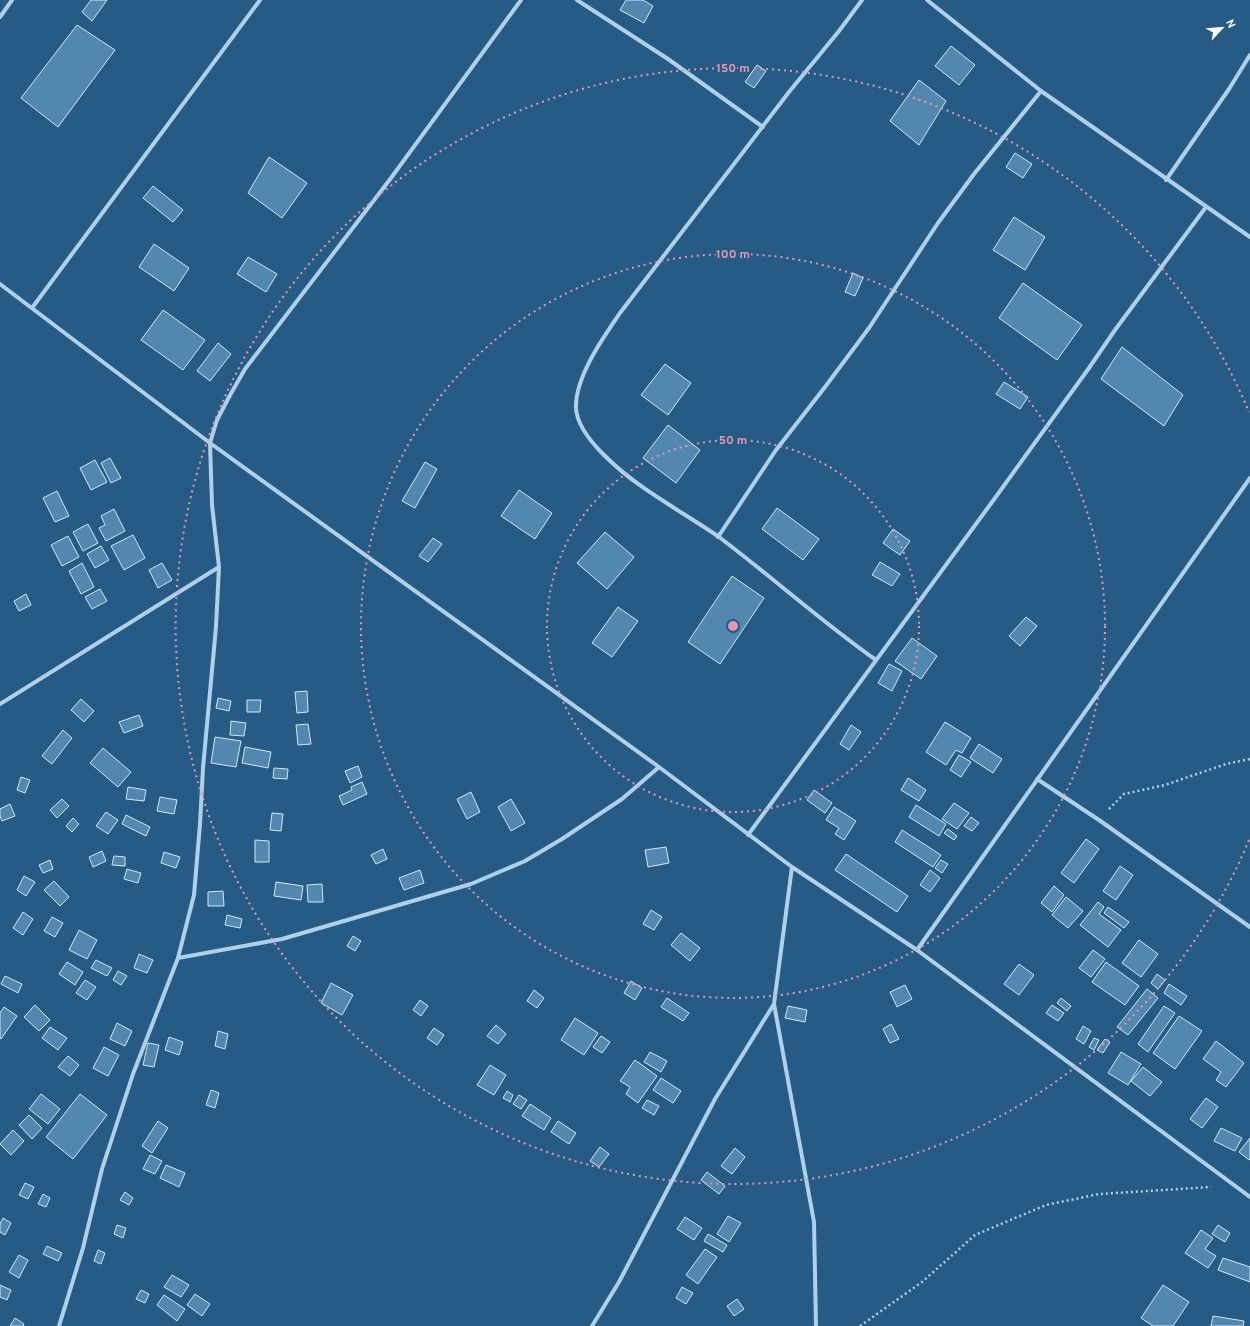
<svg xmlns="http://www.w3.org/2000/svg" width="1250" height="1326" viewBox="0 0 1250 1326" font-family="Overpass,sans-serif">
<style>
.building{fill:#5287af;stroke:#d3e7f6}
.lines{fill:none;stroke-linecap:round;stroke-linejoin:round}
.path{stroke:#afd0e8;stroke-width:2.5;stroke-dasharray:2 3;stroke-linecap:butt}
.street{stroke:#afd0e8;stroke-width:4}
.ring{fill:none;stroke:#e497b5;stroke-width:2;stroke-dasharray:2 4}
.centre{fill:#e497b5;stroke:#255b85;stroke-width:2}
.ring-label{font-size:12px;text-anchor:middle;font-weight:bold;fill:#e497b5;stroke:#255b85;stroke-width:3.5;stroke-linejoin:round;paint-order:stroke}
</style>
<rect width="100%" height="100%" fill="#255b85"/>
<path class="building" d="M91 0H107L92 21 82 12Z
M626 0H643L653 6 644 23 620 10Z
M77 25 115 50 58 127 21 98Z
M951 46 975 65 959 85 935 66Z
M757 65 766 71 754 88 745 82Z
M919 80 946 101 919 145 890 121Z
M1015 153 1032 164 1023 178 1006 167Z
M269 157 307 183 282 218 248 193Z
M153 186 183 210 173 222 143 198Z
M1014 217 1045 237 1025 270 993 250Z
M154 244 189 268 174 291 139 267Z
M248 257 277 274 266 292 237 274Z
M853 273 863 278 855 296 845 292Z
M1023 283 1082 325 1057 360 999 318Z
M163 310 205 340 183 370 141 340Z
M218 343 231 354 210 381 197 371Z
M1122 347 1183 395 1164 426 1101 379Z
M665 364 691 383 668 415 641 395Z
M1004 382 1028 397 1020 409 996 394Z
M668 425 700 450 676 483 643 458Z
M110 458 121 478 111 483 101 463Z
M95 460 107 482 91 490 80 468Z
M425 462 437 469 415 508 402 501Z
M519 490 552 513 535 539 501 516Z
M57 491 69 516 55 522 43 498Z
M777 508 819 539 803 560 762 529Z
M114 509 125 531 106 541 99 528 105 525 101 516Z
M88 524 98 543 83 551 73 532Z
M893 529 910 541 900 555 883 543Z
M605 532 634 557 607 589 577 563Z
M133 535 145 558 124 570 111 546Z
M68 536 79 557 62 566 51 545Z
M433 538 442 544 428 562 419 556Z
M101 546 109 560 95 568 87 554Z
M880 562 900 574 892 586 872 575Z
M82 563 94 587 81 594 69 571Z
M162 563 172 580 158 588 149 570Z
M732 576 764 598 720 664 688 642Z
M100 589 107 601 92 609 85 597Z
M26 594 31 605 19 611 14 601Z
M618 607 638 621 612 657 592 643Z
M1026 617 1037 626 1020 646 1009 636Z
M912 638 937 656 921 679 895 661Z
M889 664 902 671 892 691 878 683Z
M307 691 308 712 297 713 295 692Z
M218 698 231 701 229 711 216 708Z
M81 699 94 711 84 722 71 710Z
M247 700H261L260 712H247Z
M139 715 143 726 124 733 119 722Z
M231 721 246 723 244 736 230 735Z
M945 722 971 738 962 753 956 750 946 765 926 752Z
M308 724 311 744 298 745 296 725Z
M851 725 861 732 849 750 840 744Z
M63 730 72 738 52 764 42 756Z
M215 737 241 741 236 767 211 763Z
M979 744 1002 759 993 773 970 758Z
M245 747 271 752 268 768 242 763Z
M103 748 131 772 118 787 90 763Z
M959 755 971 762 961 777 950 770Z
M358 766 362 777 350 783 345 771Z
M274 768 288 769 287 779 273 778Z
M21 777 30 780 25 793 17 790Z
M908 778 926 790 919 801 901 790Z
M362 782 367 794 343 805 339 796 352 790 351 787Z
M128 787 146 790 144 801 126 799Z
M814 790 832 803 825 813 807 800Z
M471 792 480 812 467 819 457 799Z
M160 797 177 800 174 814 157 811Z
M62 799 69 806 57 818 50 810Z
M511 799 525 823 511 831 498 807Z
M954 803 969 813 957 829 942 819Z
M10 804 15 816 2 821 0 816V809Z
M916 805 946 824 939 836 909 817Z
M834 807 856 821 844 840 835 834 839 828 826 820Z
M106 812 118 820 108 834 96 826Z
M272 813 283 814 281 831 270 830Z
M126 815 150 827 146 836 122 824Z
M971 817 979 823 972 831 964 826Z
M73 818 79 824 72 832 66 826Z
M948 829 957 836 954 840 944 833Z
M902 830 941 855 933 867 895 842Z
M1086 839 1099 849 1074 883 1061 873Z
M255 840 269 841V862H255Z
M666 847 669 863 648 867 645 850Z
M383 849 387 859 376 864 371 855Z
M102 851 106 861 93 867 89 857Z
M164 852 180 857 176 868 161 863Z
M846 854 908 896 897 912 835 870Z
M114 856 125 857V866L112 865Z
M50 860 53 869 43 873 39 865Z
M941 860 948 864 942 873 935 868Z
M1120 866 1133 875 1116 900 1103 891Z
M127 869 141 873 138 883 124 879Z
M420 870 424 883 404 890 399 878Z
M930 870 940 878 930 892 920 885Z
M24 876 35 882 26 896 17 890Z
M54 881 69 897 60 906 44 890Z
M276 882 303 886 301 900 274 896Z
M322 884 323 902H308L307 885Z
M1054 886 1064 895 1052 912 1041 903Z
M223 891 224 906H208V892Z
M1066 897 1083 911 1068 928 1052 915Z
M1098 902 1104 907 1099 914 1121 930 1108 947 1080 925Z
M1108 907 1129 922 1124 928 1104 913Z
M651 910 662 917 654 930 643 924Z
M23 912 33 919 23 935 13 928Z
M227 915 242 919 240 928 225 925Z
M52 917 63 923 55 937 44 931Z
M79 930 97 940 87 959 69 950Z
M681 933 700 948 690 961 671 945Z
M353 936 361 941 355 951 347 946Z
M1139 940 1158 954 1141 977 1122 963Z
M1093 950 1105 959 1091 977 1079 968Z
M139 954 153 960 147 973 134 968Z
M96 960 112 968 107 976 91 968Z
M67 962 83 972 75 985 59 974Z
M1106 962 1139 986 1125 1005 1092 982Z
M1019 964 1034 975 1019 995 1004 984Z
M118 971 127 976 121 985 113 980Z
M1157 974 1165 980 1158 989 1151 983Z
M5 976 22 984 18 993 1 984Z
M85 980 96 987 87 1000 76 993Z
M631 981 642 988 635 1000 624 993Z
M331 983 353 995 342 1015 321 1003Z
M1169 984 1187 996 1181 1005 1164 993Z
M905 985 912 999 897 1007 890 992Z
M1147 989 1158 998 1128 1035 1117 1027Z
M534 990 544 998 537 1008 527 1001Z
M667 998 689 1013 683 1021 661 1007Z
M1061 998 1071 1006 1067 1011 1057 1003Z
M420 1000 428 1006 421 1016 413 1010Z
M35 1005 50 1020 39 1031 24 1017Z
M1052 1005 1064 1013 1058 1021 1046 1013Z
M788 1006 807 1010 805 1022 785 1018Z
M1164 1006 1175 1013 1148 1052 1138 1044Z
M4 1007 17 1016 1 1039 0 1038V1013Z
M1179 1016 1202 1031 1175 1069 1153 1053Z
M575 1018 598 1033 584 1055 561 1040Z
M117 1023 132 1031 125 1046 110 1039Z
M891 1024 899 1039 890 1043 883 1029Z
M496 1025 506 1034 498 1044 487 1036Z
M1083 1026 1091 1031 1084 1044 1076 1039Z
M50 1027 67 1038 58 1050 42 1038Z
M434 1028 444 1035 437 1045 427 1038Z
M218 1031 228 1034 225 1049 215 1046Z
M601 1036 610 1042 602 1053 593 1047Z
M169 1037 183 1042 179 1055 165 1050Z
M1094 1038 1099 1040 1094 1050 1089 1047Z
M1105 1039 1110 1042 1103 1053 1097 1050Z
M1216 1041 1244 1063 1226 1087 1216 1080 1221 1072 1203 1059Z
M148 1043 159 1045 154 1067 143 1065Z
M104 1047 119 1055 108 1076 93 1068Z
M650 1052 667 1061 661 1072 644 1062Z
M1121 1052 1141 1064 1128 1085 1108 1073Z
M68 1056 79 1065 70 1076 58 1067Z
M635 1060 657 1076 638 1103 626 1094 630 1087 620 1081Z
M490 1065 506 1075 494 1095 477 1085Z
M1143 1067 1162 1082 1150 1096 1131 1081Z
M661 1078 681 1091 673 1103 653 1090Z
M211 1090 219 1093 215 1108 206 1105Z
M507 1091 513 1095 510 1102 503 1098Z
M41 1094 60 1109 48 1124 29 1109Z
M80 1094 107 1115 73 1159 46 1137Z
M519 1095 527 1100 521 1109 513 1104Z
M1206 1098 1218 1107 1202 1128 1190 1119Z
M647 1100 659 1106 654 1115 642 1108Z
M530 1104 551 1118 544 1130 522 1116Z
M29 1115 42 1128 32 1139 19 1125Z
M158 1121 168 1128 152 1153 142 1146Z
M558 1121 576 1133 569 1144 551 1132Z
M1221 1128 1242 1138 1235 1151 1214 1141Z
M13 1130 24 1141 11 1155 0 1144Z
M1250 1138V1159L1249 1160 1239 1152Z
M600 1147 609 1154 599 1167 590 1161Z
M735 1148 745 1157 732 1174 721 1166Z
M150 1155 162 1161 155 1174 143 1169Z
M166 1165 185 1173 179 1187 160 1178Z
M707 1172 725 1186 719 1194 701 1180Z
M25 1183 34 1187 28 1199 19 1195Z
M125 1192 133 1198 129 1205 120 1200Z
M43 1194 50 1198 46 1207 38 1204Z
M728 1216 741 1223 729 1242 717 1234Z
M685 1217 702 1228 694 1240 677 1229Z
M3 1218 11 1223 5 1235 0 1232V1224Z
M117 1225 126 1228 123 1238 114 1234Z
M1218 1225 1230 1233 1225 1242 1212 1234Z
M1201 1230 1213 1238 1205 1249 1216 1256 1208 1268 1185 1253Z
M708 1234 727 1245 723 1252 704 1241Z
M47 1246 62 1253 58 1261 43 1254Z
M705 1249 717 1257 698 1284 686 1275Z
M98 1250 105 1253 101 1264 94 1261Z
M19 1255 28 1260 19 1278 9 1272Z
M1223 1258 1250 1267V1282L1218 1270Z
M172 1275 189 1285 181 1297 164 1287Z
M0 1285 11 1290 7 1300 0 1297Z
M1163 1285 1189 1302 1173 1326H1153L1141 1318Z
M682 1287 693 1293 686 1304 676 1298Z
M141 1290 149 1294 145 1303 136 1299Z
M195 1294 210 1304 202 1316 187 1305Z
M164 1295 185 1309 177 1321 157 1305Z
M737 1299 744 1309 734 1316 727 1306Z
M1213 1316 1244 1321 1243 1326H1211Z
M15 1318 24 1324 23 1326H10Z"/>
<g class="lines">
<path class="path" d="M1109 809 1124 794 1165 785 1226 764 1250 759
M860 1326 922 1282 975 1235 1046 1205 1099 1194 1211 1187"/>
<path class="street" d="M577 0 668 59 763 127
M862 0 839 31 789 92 620 313C603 338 575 377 576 408 577 426 591 442 603 454 636 488 680 510 719 537 772 577 822 622 876 660
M927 0 1041 91 1250 237
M0 17 12 0
M1166 180 1229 89 1250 55
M0 284 210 443 659 767 792 867 917 950 1250 1197
M32 308 260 0
M718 537 776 450 825 387 869 328 938 223 974 174 1041 91
M0 704 219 567
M1037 779 1099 820 1250 927
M748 835 995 498 1089 368 1115 330 1206 207
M792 867 774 1004 814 1222 816 1326
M917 950 1250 478
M178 958 282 939 471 884 525 861 562 839 622 799 659 767
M59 1326 83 1248 102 1169 133 1074 178 958 194 895 200 824 203 768 216 627 219 567 212 505 210 443 217 420 229 397 245 369 391 178 521 0
M592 1326 619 1282 715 1099 774 1004"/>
</g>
<g class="ring">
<circle cx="733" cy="626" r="186"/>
<circle cx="733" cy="626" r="372"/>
<path d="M1249 840A558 558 0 1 1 1249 412"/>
</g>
<circle cx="733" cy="626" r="6" class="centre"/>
<g class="ring-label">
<text x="733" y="72">150 m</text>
<text x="733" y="258">100 m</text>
<text x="733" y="444">50 m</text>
</g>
<g transform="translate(1222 28) rotate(64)" stroke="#255b85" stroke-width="3" paint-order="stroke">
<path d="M0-3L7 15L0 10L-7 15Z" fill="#ffffff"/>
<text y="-6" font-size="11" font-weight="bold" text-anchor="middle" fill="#ffffff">N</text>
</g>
</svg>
